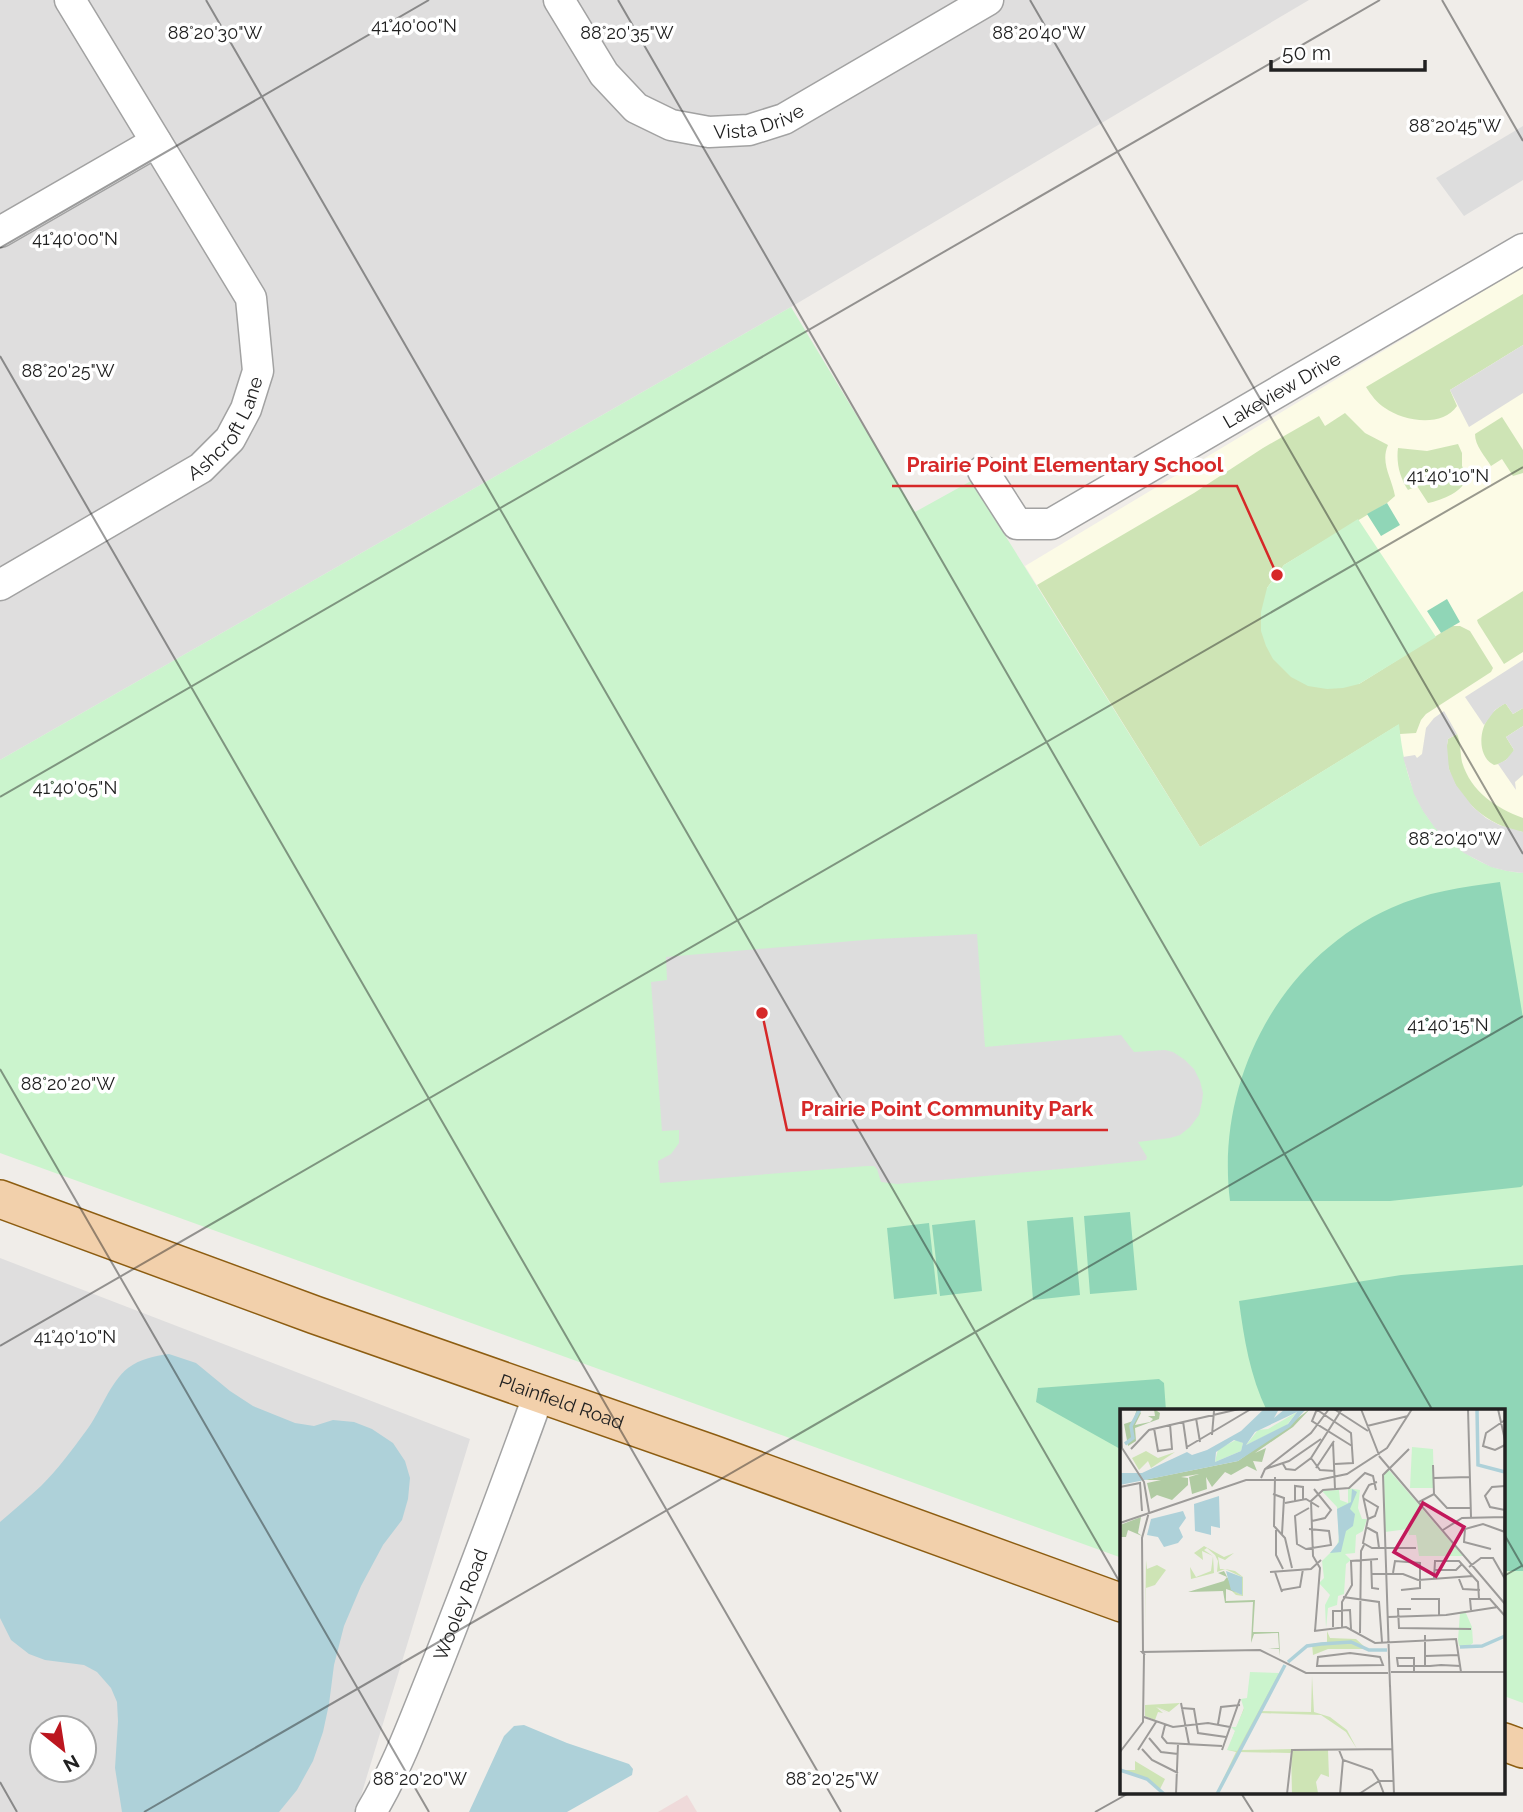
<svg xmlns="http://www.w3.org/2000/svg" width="1523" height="1812" viewBox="0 0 1523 1812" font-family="Raleway,sans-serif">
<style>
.residential{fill:#dfdede;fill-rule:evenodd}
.commercial{fill:#efdada}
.education{fill:#fcfbe6}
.grass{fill:#cee4b5}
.park{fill:#cbf4cd}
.pitch{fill:#90d6b7}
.parking{fill:#ddd}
.water{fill:#aed1d9}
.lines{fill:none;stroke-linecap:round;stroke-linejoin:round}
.minor-casing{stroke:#a2a2a2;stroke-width:33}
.major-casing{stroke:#8d5d11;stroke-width:40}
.minor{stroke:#fff;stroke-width:30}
.major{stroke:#f2d0ab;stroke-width:37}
.ticks{fill:none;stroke:#212121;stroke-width:2;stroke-opacity:0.45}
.labels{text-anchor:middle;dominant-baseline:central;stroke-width:7;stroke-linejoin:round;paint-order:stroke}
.street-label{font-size:19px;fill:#212121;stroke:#fff}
.inset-river{fill:none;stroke:#aed1d9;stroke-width:3.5}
.inset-road{fill:none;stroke:#9d9b99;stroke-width:2}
.view{fill:#c2185b;fill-opacity:0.15;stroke:#c2185b;stroke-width:3.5}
.inset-edge{fill:none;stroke:#212121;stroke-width:3.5}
.ticks-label{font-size:18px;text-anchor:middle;fill:#212121;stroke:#fff;stroke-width:7;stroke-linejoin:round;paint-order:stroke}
.leader{fill:none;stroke:#d62828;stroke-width:2.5}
.callout-dot{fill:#d62828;stroke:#fff;stroke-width:2.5}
.callout-label{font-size:21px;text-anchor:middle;font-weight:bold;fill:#d62828;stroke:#fff;stroke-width:7;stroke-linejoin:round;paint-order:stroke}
</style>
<rect width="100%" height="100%" fill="#f0ede9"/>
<path class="residential" d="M0 0H1309L791 307 0 760Z
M0 1258 470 1439 356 1812H0ZM42 1728H84V1770H42Z"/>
<path class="commercial" d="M687 1795 697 1812H658Z"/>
<path class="education" d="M1523 267V873L1411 785 1402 756 1399 725 1200 847 1025 566Z"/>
<path class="grass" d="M1523 294V345L1450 390 1457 406C1442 428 1403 421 1385 408 1377 403 1371 395 1366 387Z
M1345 413 1365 433 1388 445C1380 463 1392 478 1395 496L1387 503 1284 565 1267 588 1359 684 1452 626H1460L1470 631 1493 668 1491 672 1426 714 1421 720 1416 733 1400 734 1398 725 1200 847 1037 585 1194 493 1263 448 1319 416 1325 426Z
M1502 417 1523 450V473L1513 476 1502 459 1491 466C1485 456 1475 446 1475 434Z
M1458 444 1462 453V466L1467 475C1465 492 1442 500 1428 503L1417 486 1408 490C1400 478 1396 463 1398 448L1427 451Z
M1523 591V652L1504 664 1478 623 1477 620Z
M1504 704H1506L1513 714 1523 708V726L1506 737 1514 750C1512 757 1502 764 1494 765 1478 757 1479 733 1487 720 1491 713 1497 708 1504 704Z
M1457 734C1461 743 1460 753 1462 762 1471 792 1496 808 1523 818V832C1482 826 1438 784 1448 739Z"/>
<path class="park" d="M791 307 915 512 971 481 1200 847 1399 724C1404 773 1416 818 1458 848 1479 863 1497 871 1523 873V1703L1504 1696V1411H1122V1558L0 1153V760Z
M1358 519 1436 637 1359 684 1343 688 1327 689 1308 686 1291 677 1273 659 1266 646 1261 631V612L1267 588 1284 565Z"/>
<path class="pitch" d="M1387 503 1400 525 1381 536 1367 514Z
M1447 599 1460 622 1441 633 1427 611Z
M1500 882 1523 1018V1185L1521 1187 1390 1201H1230C1215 1081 1279 958 1391 908 1426 892 1462 887 1500 882Z
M1130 1212 1137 1290 1090 1294 1084 1216Z
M1073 1217 1080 1295 1033 1300 1027 1221Z
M975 1220 982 1291 940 1296 932 1225Z
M929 1223 937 1294 894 1299 887 1228Z
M1523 1265V1571H1504V1411H1267C1250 1376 1244 1339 1239 1301L1401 1275Z
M1159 1379 1164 1383 1166 1411H1122V1450L1036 1402 1038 1388Z"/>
<path class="parking" d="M1523 126V180L1464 216 1436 178Z
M1523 345V393L1469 427 1450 390Z
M1523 660V708L1513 714 1506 704H1504L1495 710 1484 725 1465 697Z
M1444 711 1457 734 1448 739 1447 746 1449 769 1456 785 1473 807 1486 818 1499 825 1523 832V873L1507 871 1491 867 1464 853 1449 841 1435 828 1423 811 1414 794 1403 757 1415 755 1417 758 1422 754 1426 728 1434 718Z
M1523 726V775L1515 782 1516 790 1498 764 1506 760 1514 750 1506 737Z
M977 934 985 1047 1121 1035 1134 1052 1165 1050 1173 1052 1185 1060 1194 1069 1200 1081 1203 1093 1202 1102 1199 1115 1190 1127 1180 1135 1170 1138 1138 1142 1147 1157 1146 1160 1082 1167 897 1184 881 1182 877 1169 874 1166H867L660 1183 658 1161 671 1154 679 1143V1130L662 1131 651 982 667 980 666 957 876 939Z"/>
<path class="water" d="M169 1354 196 1363 230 1391 253 1406 295 1423 314 1426 333 1420 354 1422 372 1429 393 1443 405 1461 410 1478 408 1499 402 1520 383 1545 361 1586 344 1626 334 1665 329 1704 323 1732 313 1761 297 1790 279 1812H122L115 1768 118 1721 117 1702 111 1688 97 1672 84 1665 45 1660 29 1654 11 1640 0 1618V1522C14 1510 28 1498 41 1486 58 1469 72 1450 86 1431 100 1413 110 1382 128 1368 140 1359 154 1356 169 1354Z
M524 1725 567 1743 629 1764 633 1769 632 1775 567 1812H469L504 1736 514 1726Z"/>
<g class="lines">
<g class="minor-casing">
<g id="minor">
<path id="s1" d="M559 0 604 74 636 108 671 125 709 132 749 130 784 119 988 0"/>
<path d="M0 232 156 142"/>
<path id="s2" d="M983 471 1017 524H1051L1523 249"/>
<path id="s3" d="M0 585 201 468 230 439 246 409 258 371 251 298 70 0"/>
<path id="s4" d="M371 1812C398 1767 416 1716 436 1667 472 1576 506 1485 539 1394"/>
</g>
</g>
<g class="major-casing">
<g id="major">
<path id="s5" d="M0 1199 315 1315 712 1454 1122 1603"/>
<path d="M1504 1742 1523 1749"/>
</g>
</g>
<use href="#minor" class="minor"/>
<use href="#major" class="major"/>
</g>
<path class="ticks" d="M206 0 1122 1586M618 0 1433 1411M1030 0 1523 854M1442 0 1523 141M0 248 429 0M0 356 841 1812M0 797 1380 0M0 1069 429 1812M0 1346 1523 467M1504 1534 1523 1567M1504 1576 1523 1565M0 1782 17 1812M1241 1793 1253 1812M144 1812 1523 1016M1095 1812 1129 1793"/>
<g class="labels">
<g class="street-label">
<text stroke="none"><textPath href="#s1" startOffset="262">Vista Drive</textPath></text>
<text stroke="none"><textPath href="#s2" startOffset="364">Lakeview Drive</textPath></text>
<text stroke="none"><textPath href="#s3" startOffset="280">Ashcroft Lane</textPath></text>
<text stroke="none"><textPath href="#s5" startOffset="597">Plainfield Road</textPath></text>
<text stroke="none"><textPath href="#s4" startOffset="226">Wooley Road</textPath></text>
</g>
</g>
<g transform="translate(1120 1409)">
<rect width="385" height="385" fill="#f0ede9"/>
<path d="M26 42 38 49 55 43 31 59 28 52 19 61 12 49ZM84 137 104 148 114 144 105 151 98 148 100 160H105L115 162 123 168V187L116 186 110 180 122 186V168L105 160 97 163 98 152 95 146 87 139 84 141 93 147 94 164 71 170 70 158 76 168 91 162 93 147 82 142 83 151 74 144ZM26 151 27 160 37 156 46 161 35 176 26 179 25 225ZM207 222 210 229 236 230 247 240H208L193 246 192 235 207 233ZM160 264 140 302 191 303 192 267 194 303 210 308 227 321 237 340 226 323 201 306 140 304 120 341 176 340 170 344 118 343 96 385 116 343 108 341 127 291ZM60 294 49 303 37 298 48 304 36 298 43 304 38 303 35 311 25 307V296ZM208 341 209 368 201 365 196 373 198 384 172 385 171 342ZM15 352 45 370 40 380 46 385 27 370 0 361H15Z" fill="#cee4b5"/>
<path d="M17 0 21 4 15 16 30 13 33 10 28 7H35L34 0 40 4 39 10 15 19 16 32 8 37 4 15 13 12ZM190 0 173 18 135 44 146 39 142 53 133 52 137 62 127 57 111 66 105 63 92 78 86 68 87 80 72 85 69 68 79 65 61 68 68 69V76L52 91 37 86 31 90 27 74 41 71H24L118 52ZM21 108 18 124 22 127 8 121 6 128H0V116ZM104 162 115 183 106 180V192L135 191 133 223H159L160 247 159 240H148L159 239 158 224 134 225 131 234 133 193 105 194 103 182 68 183 104 172 107 168 98 164Z" fill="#b0cba2"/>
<path d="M177 3 166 17 126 36 138 21 148 20ZM116 31 123 34 121 42 95 53 98 40ZM292 38 313 40 314 79H290ZM268 60 343 147H299L296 126H289L288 120 265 123 264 64ZM228 79 240 81 238 99 242 110H247L243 122 236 126 235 144 225 145 231 151 226 155 224 185 218 187 217 196 208 199 206 219 205 196 210 186 199 174 204 169 202 152 217 137 219 128 217 98 202 82 219 81 220 91 228 94ZM345 202 352 218 353 234 348 238 339 237 338 231 340 203ZM130 263 159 264 117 342 107 341 115 322 111 318H116L124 300 121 290 127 289Z" fill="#cbf4cd"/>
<path d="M144 0H159L154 9 165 0H186L170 18 118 52 0 76V64H22L67 43 72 46 87 41 121 22ZM177 3 168 15 126 36 135 23ZM114 31 123 34 121 42 95 53 96 43ZM232 80 237 83 230 100 235 105 233 117 226 122 221 143 210 144 219 133 217 100 231 93ZM99 87 100 119 91 117V126L75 122 74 95ZM63 102 66 109 59 119 63 128 58 134 44 138 38 128 27 126 31 110ZM106 162 122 168V186L111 181Z" fill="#aed1d9" fill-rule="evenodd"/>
<path class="inset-river" d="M357 0 358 56 385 63M5 35 13 29 11 17 20 0M340 238 362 237 385 227M168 253 187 237 201 235 231 233 249 241H267M0 361 27 370 44 385M97 385 165 256"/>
<path class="inset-road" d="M1 0 2 39 24 73 29 103M196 0 231 24 233 54 215 55M197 0 192 12 232 37M214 0 248 22M241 0 259 46M348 0 351 108M378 0 385 31M76 9 80 33M385 11 366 24 363 37 375 41 385 36M63 12 67 40M247 17 288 7M34 19 38 42 52 40 50 15M92 26 94 2M213 33 215 80M67 38 131 0M11 40 29 21 119 0M259 47 385 195M191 49 200 61 215 62M163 55 166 60 175 61 191 49 222 0M313 56 314 85M196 59 214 32M145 60 191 24 209 0M155 68 154 117 165 129 172 159M141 69 145 60 169 52 201 30M314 69 350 68M257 73 249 76 243 87 248 110 243 134 252 139H296M385 77 372 78 365 87 370 98 385 101M0 78 20 74 22 102M153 85 164 89 162 125M243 89 258 98 255 107 248 110M175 92V77L183 78V90M299 93 314 85 327 99H350M165 94 186 90 199 98M189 99 175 107 177 135 186 140 211 136 209 122 189 120M192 112 205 109 211 101 194 80M0 114 126 71H198L227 65 267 39 292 0M246 118 257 124 259 139M156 121V146L163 160M323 121 342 109 385 108M384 123 385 95M371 140 344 133 345 120 363 115 385 123M251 150 252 179 259 180M349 158 361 149H373L385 170M314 161H336L342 155M150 163 191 160 201 151M155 163 162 183M273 164 275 152 300 154V179L281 181M251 165H283L298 171 353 167M314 170 315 152H339L358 173 359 190M339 170 343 180 360 181M162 181 180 178 183 160M223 188 259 193 262 233M291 190H319V207M291 200H278L279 219 351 220M351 201 350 190H370L385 207M268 208 326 206 378 198M213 218V202L230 201 231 220M222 218V193L232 176 231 152 258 150M194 222 226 218 255 234 336 230 341 263M195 222 200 159 193 147 191 92 203 81 229 79 245 64 253 67 256 81M240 224 241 142 244 136M305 226V257M23 243 22 129 29 103M230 244 260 248 263 256 197 257 198 248ZM25 246 22 243 140 241 186 264H268M305 247 339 246M271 263H385M294 264V249H277L278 257H310L321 256 341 257M270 276 274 385M270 278 263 66 289 40M61 294 69 335M61 299 74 300 78 324 106 328M24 308 53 318 88 314 110 318M98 315 101 298 120 296M45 316 42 328 47 334 102 337M29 329 41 343 58 345M22 340 32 351 58 364M18 341 36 313M102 341 120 290M219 341 223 351 252 361 259 372H274M0 343 23 313 24 246M56 385 58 335M167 385 172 341 273 340M220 385 223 351M239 385 259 372 264 385"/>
<path class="view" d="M303 94 344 118 316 167 274 143Z"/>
<rect width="385" height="385" class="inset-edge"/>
</g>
<g class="ticks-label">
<text x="414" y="32">41°40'00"N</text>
<text x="215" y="39">88°20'30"W</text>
<text x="627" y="39">88°20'35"W</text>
<text x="1039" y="39">88°20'40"W</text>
<text x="1455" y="132">88°20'45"W</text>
<text x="75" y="245">41°40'00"N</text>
<text x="68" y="377">88°20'25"W</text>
<text x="1448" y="482">41°40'10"N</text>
<text x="75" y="794">41°40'05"N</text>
<text x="1455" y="845">88°20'40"W</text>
<text x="1448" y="1031">41°40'15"N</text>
<text x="68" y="1090">88°20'20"W</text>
<text x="75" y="1343">41°40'10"N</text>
<text x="420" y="1785">88°20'20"W</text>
<text x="832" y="1785">88°20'25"W</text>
</g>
<path class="leader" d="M1277 575L1237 486H892M762 1013L787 1130H1108"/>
<g class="callout-dot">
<circle cx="1277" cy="575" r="7"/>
<circle cx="762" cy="1013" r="7"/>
</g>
<g class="callout-label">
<text x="1065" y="472">Prairie Point Elementary School</text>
<text x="947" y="1116">Prairie Point Community Park</text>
</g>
<g transform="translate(63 1749) rotate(150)"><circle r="33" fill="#ffffff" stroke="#a6a6a6" stroke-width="2"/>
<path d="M0-5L12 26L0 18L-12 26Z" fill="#bc161f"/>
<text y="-10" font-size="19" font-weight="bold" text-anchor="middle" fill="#212121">N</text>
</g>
<path d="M1271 60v10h154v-10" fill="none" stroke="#212121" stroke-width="3.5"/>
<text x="1282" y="60" font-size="21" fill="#212121" stroke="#ffffff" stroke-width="5" paint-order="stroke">50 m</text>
</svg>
